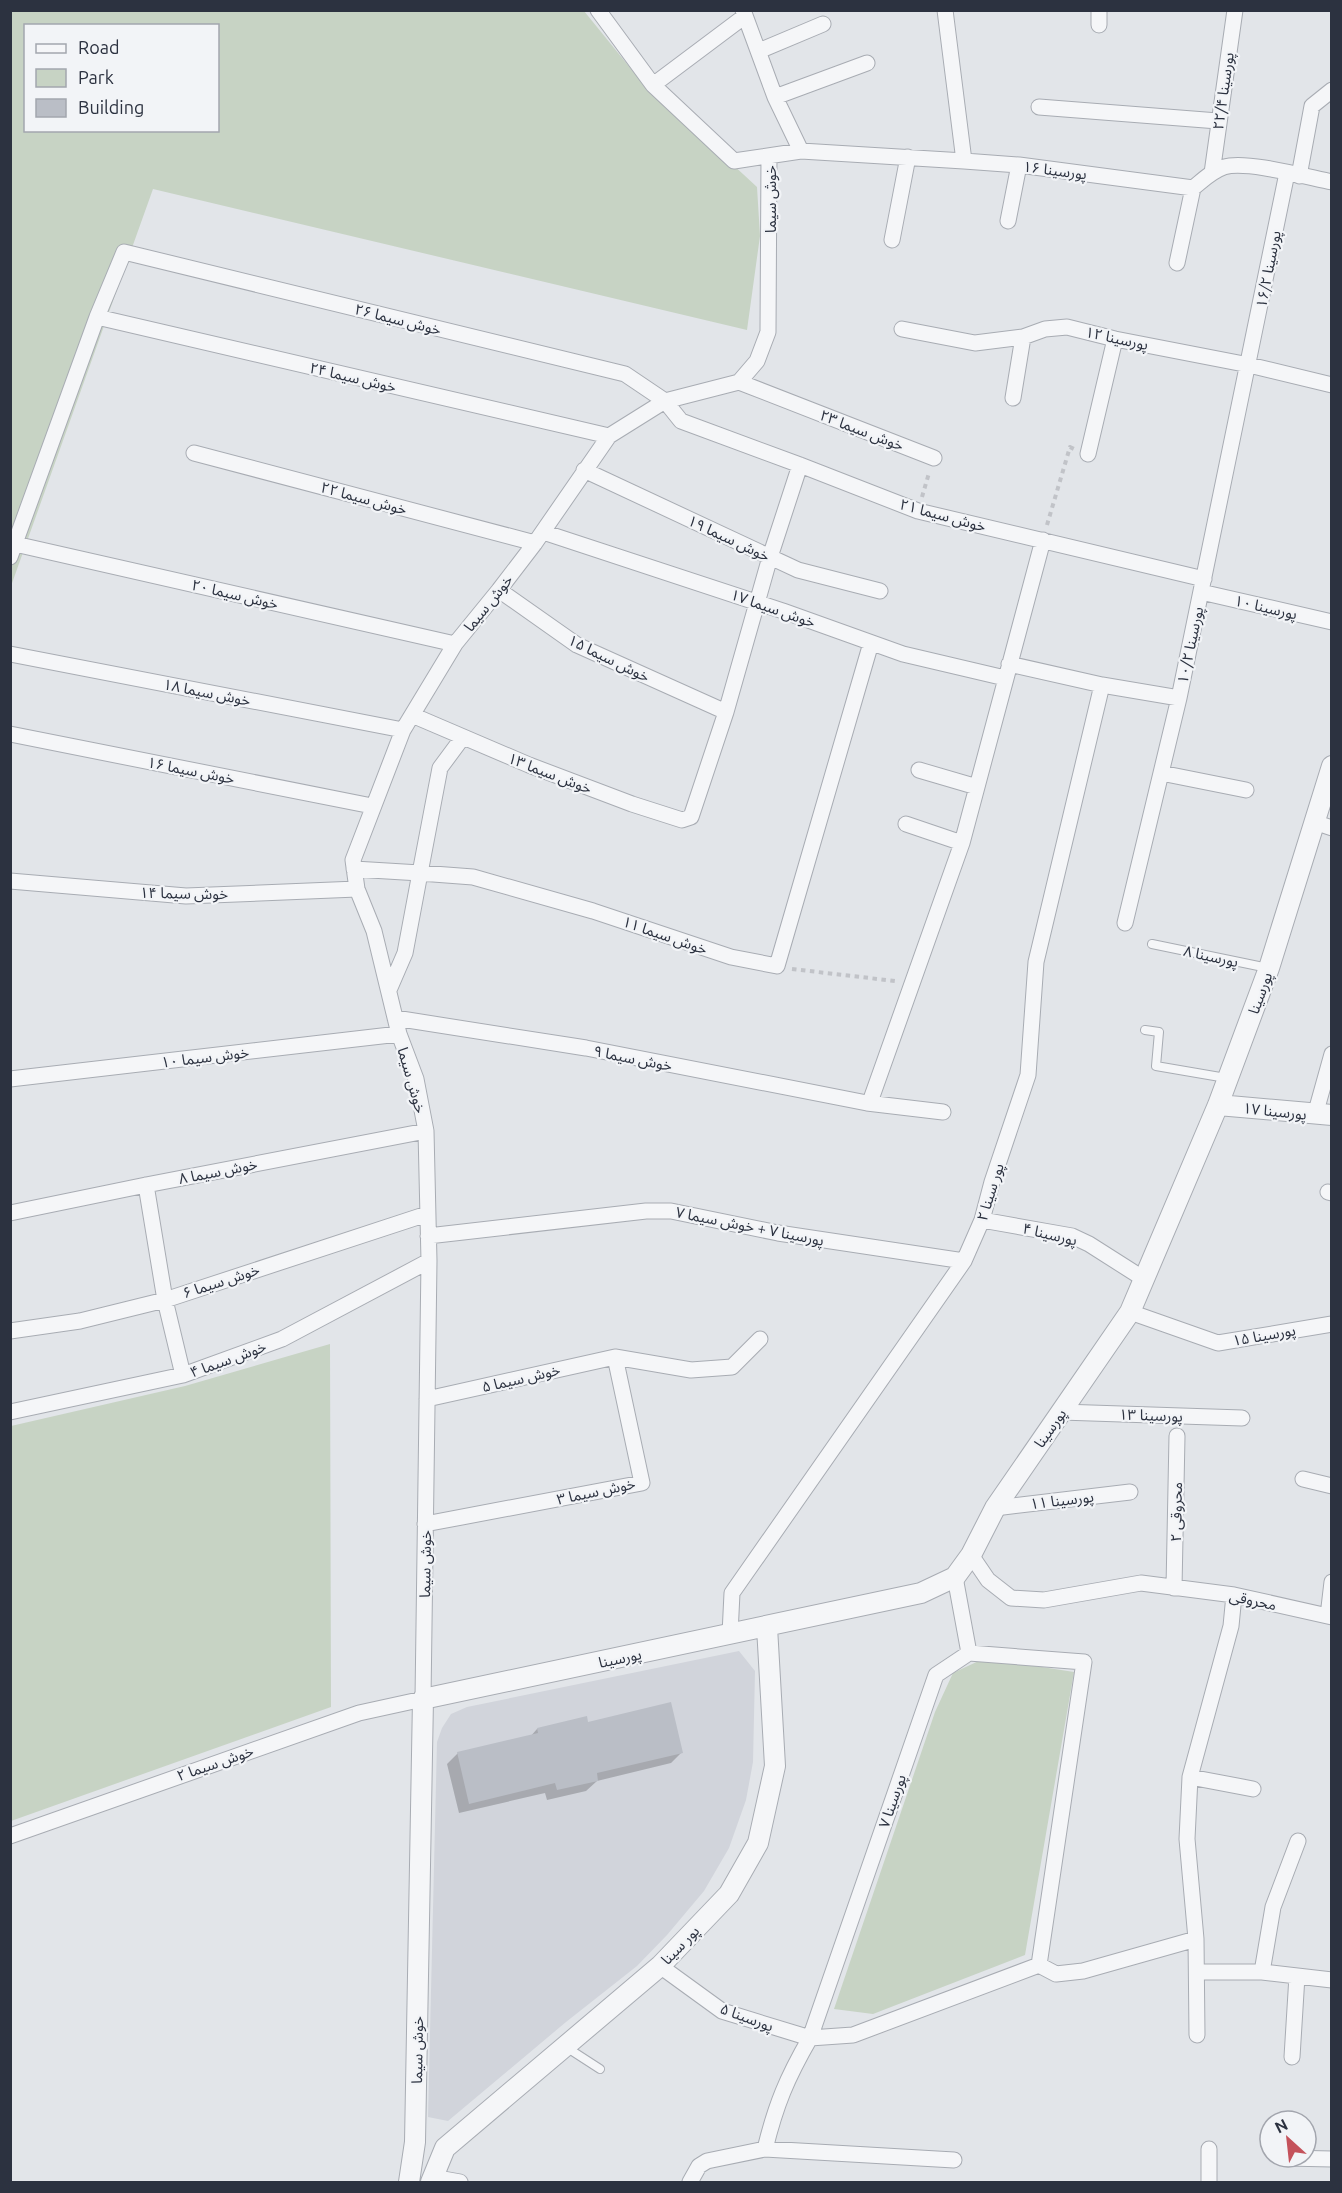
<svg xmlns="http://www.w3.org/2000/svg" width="1342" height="2193" viewBox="0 0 1342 2193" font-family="Ubuntu,'Noto Sans Arabic',sans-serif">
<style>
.built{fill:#d1d4db}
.green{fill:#c7d3c4;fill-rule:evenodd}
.shadow{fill:#0003}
.building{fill:#babec6}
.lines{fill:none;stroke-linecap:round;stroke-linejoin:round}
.service-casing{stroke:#a8acb3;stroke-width:10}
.minor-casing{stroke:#a8acb3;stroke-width:17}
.tertiary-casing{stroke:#a8acb3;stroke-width:22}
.path{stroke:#c1c3c8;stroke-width:4;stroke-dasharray:4.5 4.5;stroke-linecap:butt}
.service{stroke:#f5f6f8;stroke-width:8}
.minor{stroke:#f5f6f8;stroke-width:15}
.tertiary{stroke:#f5f6f8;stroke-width:20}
.labels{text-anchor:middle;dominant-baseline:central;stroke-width:4.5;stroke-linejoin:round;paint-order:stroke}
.street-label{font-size:15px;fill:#2c3240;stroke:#f2f4f7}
</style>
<rect width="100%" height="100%" fill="#e2e5e9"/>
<path class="built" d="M739 1651 755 1671 753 1762 746 1800 729 1848 704 1891 667 1935 637 1966 566 2022 448 2121 428 2117 437 1742 442 1728 451 1714 467 1707Z"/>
<path class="green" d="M11 11H584L636 75 757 187 760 236 747 330 153 189 11 586ZM26 26H218V130H26Z
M330 1344 331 1707 11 1821V1426L185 1386Z
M985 1658 1074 1672 1025 1955 873 2014 834 2009 935 1712 953 1673Z"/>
<path class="shadow" d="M587 1723 681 1753 671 1763 597 1781 586 1791 547 1800 545 1793 459 1813 447 1764 458 1753 530 1737 537 1729Z"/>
<path class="building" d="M671 1702 683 1753 597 1773 598 1781 557 1790 555 1783 469 1804 457 1752 538 1733 537 1728 587 1716 588 1722Z"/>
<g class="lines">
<g class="service-casing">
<path id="service" d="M1152 944 1268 968
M1145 1030 1159 1032 1156 1066 1226 1078
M566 2047 600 2069"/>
</g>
<g class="minor-casing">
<path id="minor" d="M598 10 653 85 734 161 801 151 964 161 1019 165 1193 188C1203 180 1212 171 1224 167 1246 160 1307 177 1332 182
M743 10 775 97 801 151
M945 10 964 161
M1099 25V10
M759 51 823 24
M653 85 745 16
M775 97 867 63
M1039 107 1218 121
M1212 173 1235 10
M1299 176 1312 106 1332 90
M1008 221 1019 165
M892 240 908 157
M1177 263 1193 188
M97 317 609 436
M902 329 975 343 1023 337 1045 329 1067 327 1115 339 1249 365 1332 385
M739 382 934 458
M1013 398 1023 337
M194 453 535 543
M1088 454 1115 339
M584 470 798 570 880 591
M543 532 783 611 903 654 1005 678
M15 544 455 644
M10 557 97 317 124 252 625 374 665 401 681 421 800 465 918 511 1204 579
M499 590 577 645 726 712
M1201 592 1332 622
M10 654 403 730
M1009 664 1102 685 1179 698
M412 715 529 765 632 804 682 820 691 817 726 712 770 557 800 465
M10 734 372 806
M919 770 977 787
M1161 773 1246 790
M1314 822 1332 828
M906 824 962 843
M354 869 420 873 440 768 463 737
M10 881 186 896 357 889
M1125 923 1179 698 1287 173
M389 990 405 953 420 873 473 877 593 911 731 957 777 966 871 643
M395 1018 586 1048 867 1103 943 1112
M10 1079 399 1034
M870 1102 962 843 1043 540
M1315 1115 1332 1054
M146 1185 165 1300 183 1375
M1328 1192 1332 1193
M10 1213 146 1185 426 1131
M982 1220 1072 1236 1089 1244 1144 1279
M428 1236 646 1211H671L778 1233 964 1261
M1130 1312 1218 1343 1332 1324
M10 1331 80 1321 165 1300 427 1214
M427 1399 615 1357 691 1370 732 1367 760 1339
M10 1412 183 1375 282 1339 429 1261
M1061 1412 1242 1418
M1303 1479 1332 1486
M995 1508 1130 1492
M425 1524 642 1483 615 1357
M971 1555 988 1580 1011 1598 1044 1600 1141 1583 1234 1595 1332 1617
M955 1577 969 1653
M1174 1588 1177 1436
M1328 1616 1332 1582
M730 1634 732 1593 964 1261 982 1220 992 1182 1028 1075 1036 962 1102 685
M1190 1777 1253 1789
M10 1836 359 1713 423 1699 429 1261 426 1131 416 1079 399 1034 374 931 357 889 353 860 403 730 455 644 499 590 535 543 609 436 665 401 739 382 757 361 768 332 769 156
M1039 1965 1056 1974 1083 1971 1196 1939
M660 1966 722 2011 810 2038 853 2035 1039 1965 1084 1662 969 1653
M1197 1972H1262L1332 1980
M1262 1972 1273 1907 1298 1841
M1197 2035 1196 1939 1187 1839 1190 1777 1231 1626 1234 1595
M1292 2057 1297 1976
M765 2149C776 2104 787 2078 810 2038L936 1675 969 1653
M1209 2149V2182
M1286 2158 1332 2159
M432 2177 460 2182
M690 2182 699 2166 707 2161 765 2149 954 2160"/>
</g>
<g class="tertiary-casing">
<path id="tertiary" d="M1218 1105 1332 1115
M409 2182 415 2142 423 1699 921 1593 955 1577 971 1555 995 1508 1130 1312 1218 1105 1269 968 1332 766
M431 2182 445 2148 660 1966 729 1894 758 1843 775 1766 767 1627"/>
</g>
<path class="path" d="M922 497 929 473
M1047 525 1070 447 1074 449
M792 969 895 981"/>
<use href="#service" class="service"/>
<use href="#minor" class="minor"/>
<use href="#tertiary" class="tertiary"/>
</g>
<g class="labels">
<g class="street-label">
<text transform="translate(1223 91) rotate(-82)">پورسینا ۲۲/۴</text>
<text transform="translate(1055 170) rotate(7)">پورسینا ۱۶</text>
<text transform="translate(770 199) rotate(-90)">خوش سیما</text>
<text transform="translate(1268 269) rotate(-79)">پورسینا ۱۶/۲</text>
<text transform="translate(398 319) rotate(14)">خوش سیما ۲۶</text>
<text transform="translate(1117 338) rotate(12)">پورسینا ۱۲</text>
<text transform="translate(353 377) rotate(13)">خوش سیما ۲۴</text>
<text transform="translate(862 430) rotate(21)">خوش سیما ۲۳</text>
<text transform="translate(364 498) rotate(15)">خوش سیما ۲۲</text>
<text transform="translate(943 515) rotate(15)">خوش سیما ۲۱</text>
<text transform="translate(729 538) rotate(25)">خوش سیما ۱۹</text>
<text transform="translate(235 594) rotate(13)">خوش سیما ۲۰</text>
<text transform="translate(488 603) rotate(-51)">خوش سیما</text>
<text transform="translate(1266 607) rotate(13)">پورسینا ۱۰</text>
<text transform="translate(773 608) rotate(19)">خوش سیما ۱۷</text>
<text transform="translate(1190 645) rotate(-78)">پورسینا ۱۰/۲</text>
<text transform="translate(609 658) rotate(26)">خوش سیما ۱۵</text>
<text transform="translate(207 692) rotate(11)">خوش سیما ۱۸</text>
<text transform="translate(191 770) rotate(11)">خوش سیما ۱۶</text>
<text transform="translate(550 773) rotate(21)">خوش سیما ۱۳</text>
<text transform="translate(184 893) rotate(1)">خوش سیما ۱۴</text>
<text transform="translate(665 935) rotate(19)">خوش سیما ۱۱</text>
<text transform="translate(1211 956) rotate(12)">پورسینا ۸</text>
<text transform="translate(1260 993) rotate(-70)">پورسینا</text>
<text transform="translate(205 1057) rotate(-7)">خوش سیما ۱۰</text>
<text transform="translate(633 1058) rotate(11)">خوش سیما ۹</text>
<text transform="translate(412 1080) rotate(74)">خوش سیما</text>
<text transform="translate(1275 1111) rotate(6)">پورسینا ۱۷</text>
<text transform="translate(218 1171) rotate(-11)">خوش سیما ۸</text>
<text transform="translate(990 1192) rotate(-73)">پور سینا ۲</text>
<text transform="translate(750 1226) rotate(11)">پورسینا ۷ + خوش سیما ۷</text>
<text transform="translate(1050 1234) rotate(13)">پورسینا ۴</text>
<text transform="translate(221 1281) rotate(-18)">خوش سیما ۶</text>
<text transform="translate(1264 1335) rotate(-10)">پورسینا ۱۵</text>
<text transform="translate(228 1359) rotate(-20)">خوش سیما ۴</text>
<text transform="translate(521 1378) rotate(-13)">خوش سیما ۵</text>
<text transform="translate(1151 1415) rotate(2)">پورسینا ۱۳</text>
<text transform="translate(1050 1428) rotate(-55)">پورسینا</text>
<text transform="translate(596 1491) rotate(-12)">خوش سیما ۳</text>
<text transform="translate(1062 1500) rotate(-7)">پورسینا ۱۱</text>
<text transform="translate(1176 1512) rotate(-89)">محروقی ۲</text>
<text transform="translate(425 1564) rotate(-89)">خوش سیما</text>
<text transform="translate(1253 1600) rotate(12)">محروقی</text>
<text transform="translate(620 1658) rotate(-12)">پورسینا</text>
<text transform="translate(215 1763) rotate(-19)">خوش سیما ۲</text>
<text transform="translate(892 1801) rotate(-71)">پورسینا ۷</text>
<text transform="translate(680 1945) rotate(-46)">پور سینا</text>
<text transform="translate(747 2017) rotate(20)">پورسینا ۵</text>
<text transform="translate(417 2050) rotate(-89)">خوش سیما</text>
</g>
</g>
<rect width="1342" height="2193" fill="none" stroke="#2c3240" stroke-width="24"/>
<rect x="24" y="24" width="195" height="108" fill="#f2f4f7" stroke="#a3a6ae" stroke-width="1.5"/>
<rect x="36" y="44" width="30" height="9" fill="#f5f6f8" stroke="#a3a6ae" stroke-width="1.5"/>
<text x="78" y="54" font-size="18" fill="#2c3240">Road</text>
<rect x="36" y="69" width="30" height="18" fill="#c7d3c4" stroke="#a3a6ae" stroke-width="1.5"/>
<text x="78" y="84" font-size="18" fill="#2c3240">Park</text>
<rect x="36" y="99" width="30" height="18" fill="#babec6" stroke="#a3a6ae" stroke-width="1.5"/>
<text x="78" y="114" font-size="18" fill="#2c3240">Building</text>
<g transform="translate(1288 2139) rotate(333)"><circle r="28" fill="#f2f4f7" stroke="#a3a6ae" stroke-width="1.5"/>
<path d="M0-4.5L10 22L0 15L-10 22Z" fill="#c4525b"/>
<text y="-9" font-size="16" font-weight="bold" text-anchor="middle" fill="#2c3240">N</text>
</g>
</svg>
